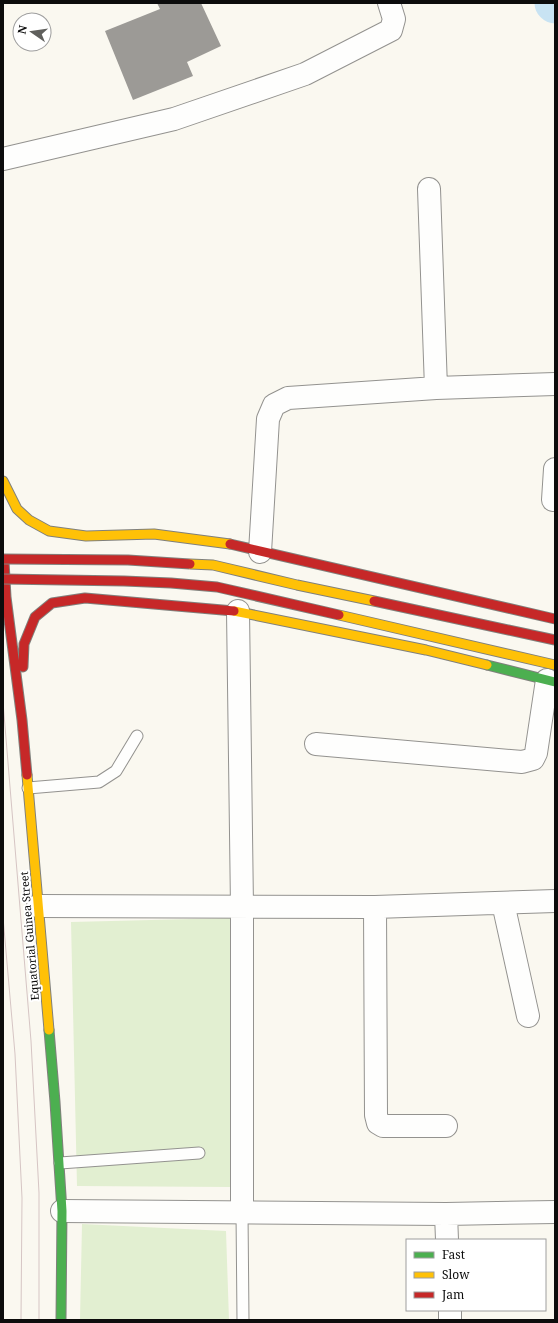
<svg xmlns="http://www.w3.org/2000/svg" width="558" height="1323" viewBox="0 0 558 1323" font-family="'Noto Serif',serif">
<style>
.green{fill:#e2efd1}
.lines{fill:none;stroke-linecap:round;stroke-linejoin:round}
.river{stroke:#c8e3f3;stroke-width:39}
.building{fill:#9c9a96}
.lane-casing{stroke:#93928f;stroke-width:13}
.street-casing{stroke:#93928f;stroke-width:24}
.fast-casing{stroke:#80807c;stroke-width:11}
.slow-casing{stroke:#80807c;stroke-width:11}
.jam-casing{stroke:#80807c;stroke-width:11}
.lane{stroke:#fefefd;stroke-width:11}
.street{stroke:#fefefd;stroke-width:22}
.fast{stroke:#4caf50;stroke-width:9}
.slow{stroke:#ffc107;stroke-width:9}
.jam{stroke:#c62828;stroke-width:9}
.tram{stroke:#d6c5c4;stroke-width:1}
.slow-bridge-casing{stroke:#80807c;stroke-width:11;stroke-linecap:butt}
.jam-bridge-casing{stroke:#80807c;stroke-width:11;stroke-linecap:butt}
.slow-bridge{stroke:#ffc107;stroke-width:9}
.jam-bridge{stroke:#c62828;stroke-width:9}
.labels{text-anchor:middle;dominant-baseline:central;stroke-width:4;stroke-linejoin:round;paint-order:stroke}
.street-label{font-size:11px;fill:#0c0c0c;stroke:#fff}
</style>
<rect width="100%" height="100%" fill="#faf8f0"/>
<path class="green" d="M231 918 230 1187 77 1186 71 922Z
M82 1224 226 1231 229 1320H80Z"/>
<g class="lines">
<path class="river" d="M554 3 555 4"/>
</g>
<path class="building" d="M157 3H201L221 46 187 62 193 76 133 100 105 31 160 9Z"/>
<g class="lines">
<g class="lane-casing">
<path id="lane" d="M28 788 99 782 116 771 137 736
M60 1163 199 1153
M242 1212 243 1320"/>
</g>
<g class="street-casing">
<path id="street" d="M3 159 174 119 305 74 391 30 394 19 389 3
M429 189 436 388
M553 500 555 469
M260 552 268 419 274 405 288 398 436 388 555 384
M238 611 242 907V1212
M316 744 522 762 533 759 536 753 547 680
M503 903 528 1016
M38 906 375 907 555 901
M375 907 376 1115 378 1123 383 1126H446
M62 1211 446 1214 555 1212
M446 1214 447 1240
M450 1310V1320"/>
</g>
<g class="fast-casing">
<path id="fast" d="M487 665 555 682
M49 1030 55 1102 62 1211 61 1320"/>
</g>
<g class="slow-casing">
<path id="slow" d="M3 481 17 509 29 520 49 531 86 536 154 534 230 544
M234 611 426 650 487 665
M27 775 49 1030"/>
</g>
<g class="jam-casing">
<path id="jam" d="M230 544 555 619
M4 561 6 597 22 720 27 775
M23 667 24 644 35 617 52 603 85 598 234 611"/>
</g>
<use href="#lane" class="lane"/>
<use href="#street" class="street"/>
<use href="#fast" class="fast"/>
<use href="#slow" class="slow"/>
<use href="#jam" class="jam"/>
<path class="tram" d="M3 702 31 1041 39 1193V1320
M3 917 15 1054 22 1198 21 1320"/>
<g class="slow-bridge-casing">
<path id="slow-bridge" d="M190 564 213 565 297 585 374 601
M339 615 555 665"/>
</g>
<g class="jam-bridge-casing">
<path id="jam-bridge" d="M3 559 128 560 190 564
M3 579 124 581 171 583 217 587 339 615
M374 601 555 640"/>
</g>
<use href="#slow-bridge" class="slow-bridge"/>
<use href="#jam-bridge" class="jam-bridge"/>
</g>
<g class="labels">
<g class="street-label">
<text transform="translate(29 936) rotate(-95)">Equatorial Guinea Street</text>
</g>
</g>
<rect width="558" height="1323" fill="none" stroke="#0c0c0c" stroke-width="8"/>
<rect x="406" y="1239" width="140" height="72" fill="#ffffff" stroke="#9e9e9e"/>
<rect x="414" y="1252" width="20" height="6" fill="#4caf50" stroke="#9e9e9e"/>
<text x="442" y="1259" font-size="12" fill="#0c0c0c">Fast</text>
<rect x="414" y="1272" width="20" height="6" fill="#ffc107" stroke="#9e9e9e"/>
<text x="442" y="1279" font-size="12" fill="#0c0c0c">Slow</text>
<rect x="414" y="1292" width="20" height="6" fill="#c62828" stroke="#9e9e9e"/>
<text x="442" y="1299" font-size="12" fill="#0c0c0c">Jam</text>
<g transform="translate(32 32) rotate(283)"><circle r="19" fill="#ffffff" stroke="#9e9e9e"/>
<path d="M0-3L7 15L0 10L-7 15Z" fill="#5f5f5c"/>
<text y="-6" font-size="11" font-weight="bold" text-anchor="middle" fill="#0c0c0c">N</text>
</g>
</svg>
